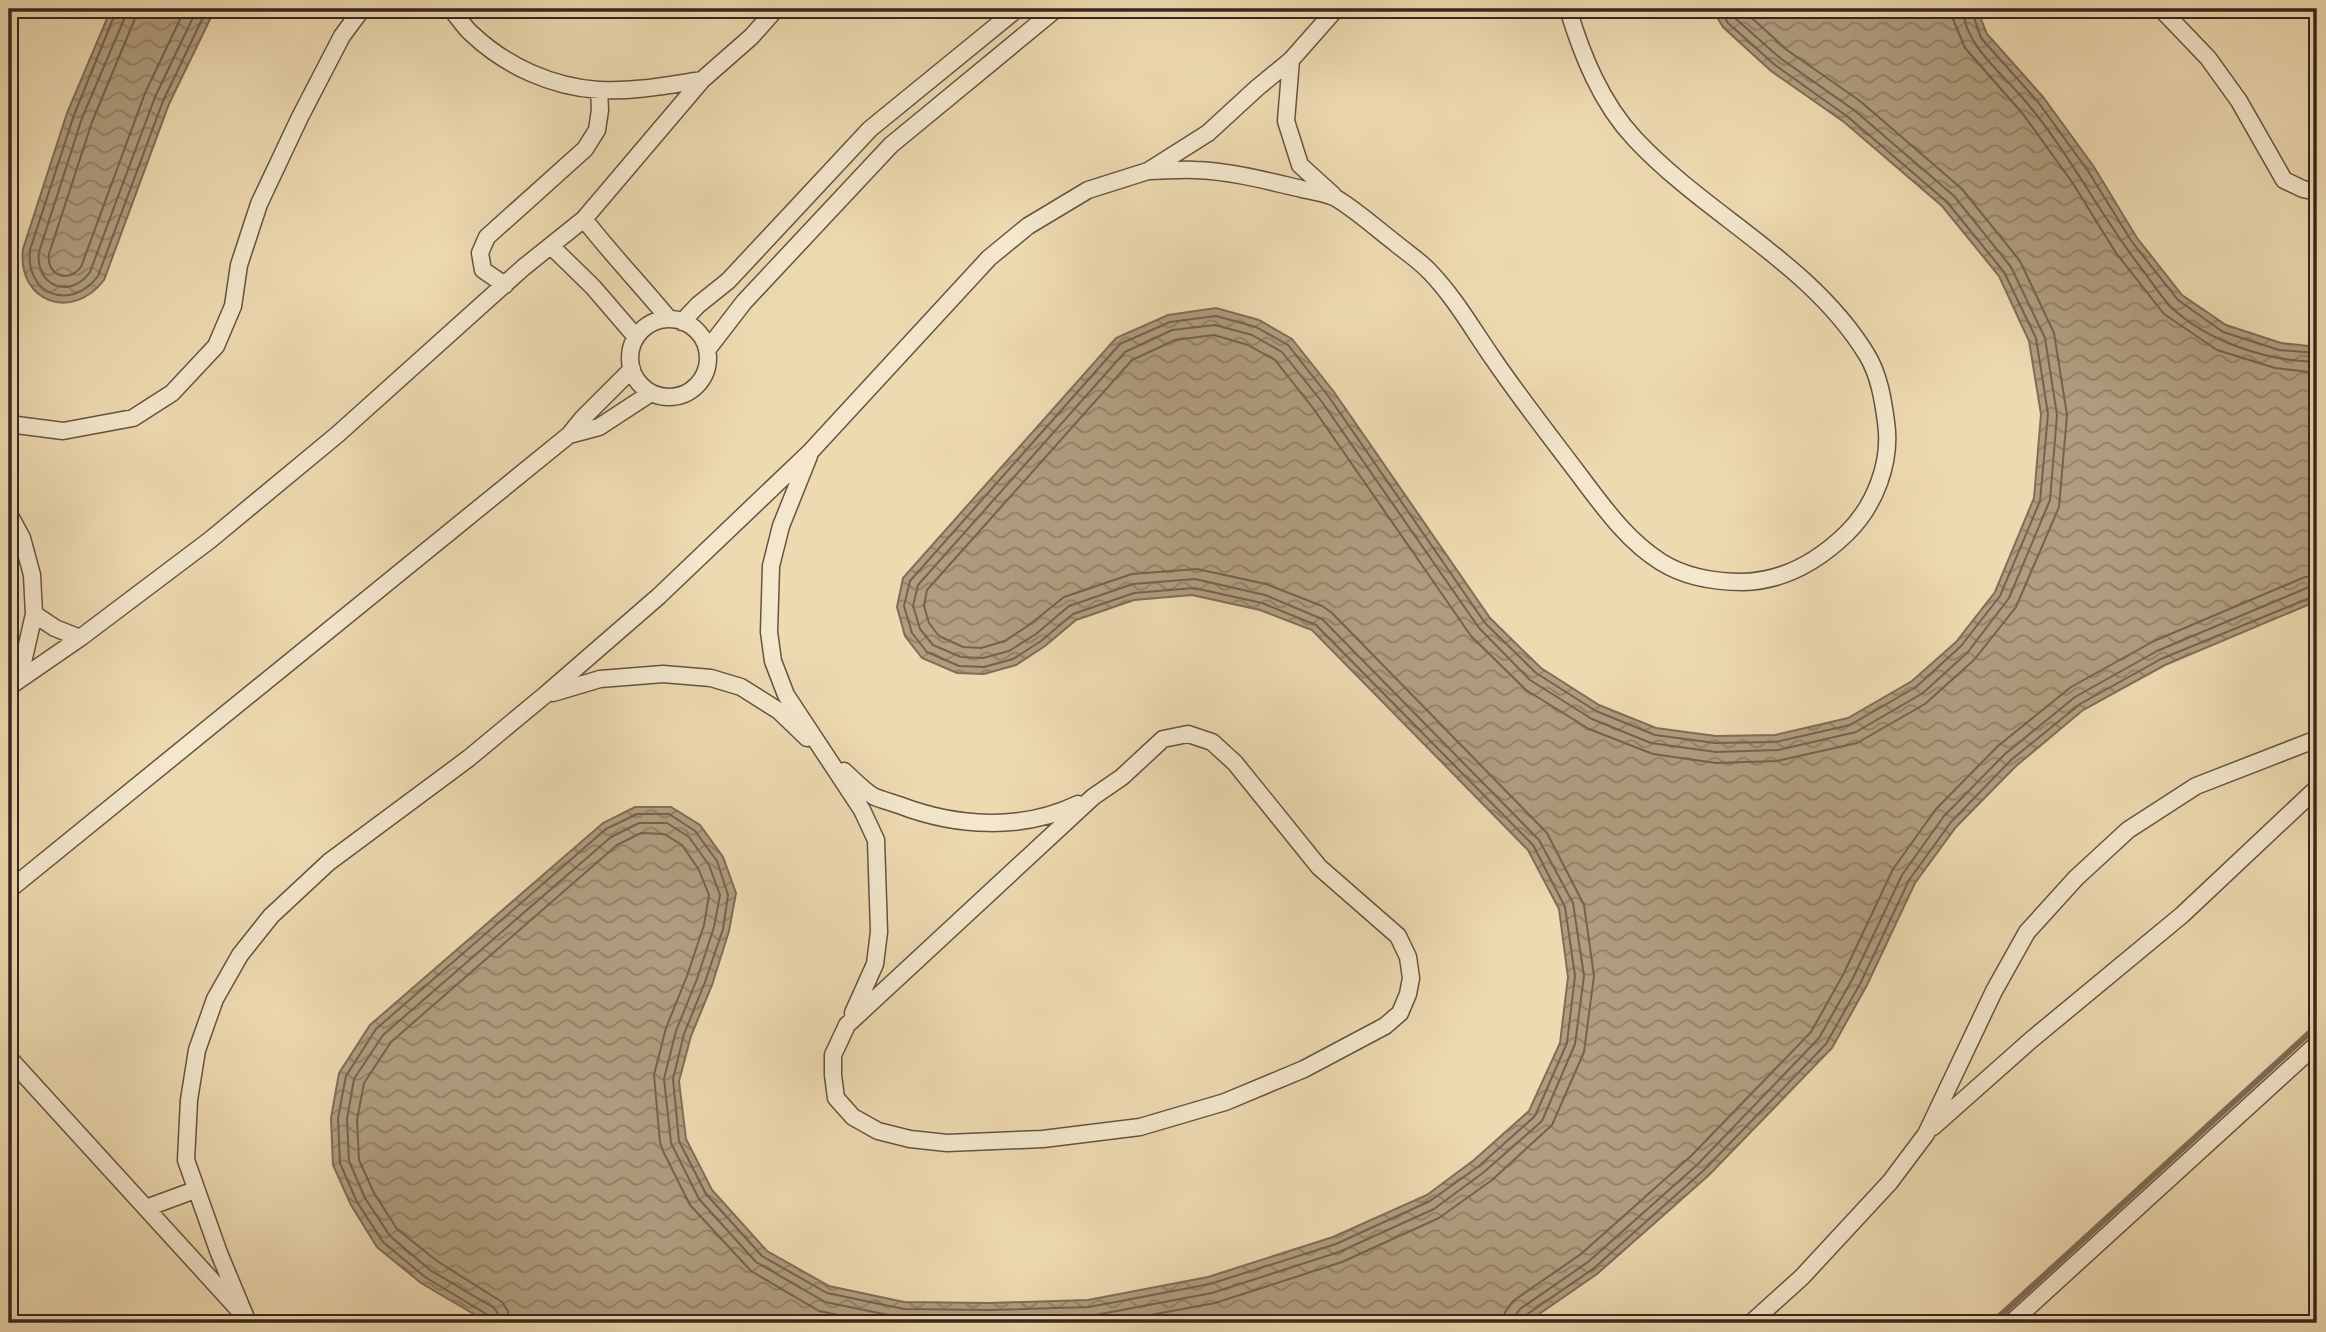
<svg xmlns="http://www.w3.org/2000/svg" width="2326" height="1332" viewBox="0 0 2326 1332" font-family="'Sorts Mill Goudy',serif">
<style>
.water{fill:url(#water-waves);stroke:#806d58;stroke-width:2}
.lines{fill:none;stroke-linecap:round;stroke-linejoin:round}
.shore{stroke:#74624e;stroke-width:2}
.stream{stroke:#806d58;stroke-width:6}
.minor-casing{stroke:#665343;stroke-width:19}
.minor{stroke:#f4e7cc;stroke-width:16}
</style>
<defs>
<pattern id="water-waves" width="16" height="10" patternUnits="userSpaceOnUse" patternTransform="scale(1.75)"><rect width="16" height="10" fill="#b09d7f"/><path d="M0 5q4-4 8 0t8 0" fill="none" stroke="#908067"/></pattern>
</defs>
<rect width="100%" height="100%" fill="#eedab1"/>
<filter id="stains"><feTurbulence type="fractalNoise" baseFrequency=".00286" numOctaves="4"/><feColorMatrix values="0 0 0 0 .2 0 0 0 0 .09 0 0 0 0 .02 0 0 0 .5 -.17"/></filter>
<radialGradient id="worn" r=".72"><stop offset=".6" stop-color="#630" stop-opacity="0"/><stop offset="1" stop-color="#630" stop-opacity=".3"/></radialGradient>
<path class="water" d="M111 9H215L169 104 104 280C72 322 17 302 23 249L67 113Z
M1712 9H1977L1987 34 2043 97 2094 167 2137 238 2182 295 2226 325 2281 343 2317 347V601L2165 665 2083 710 2016 766 1956 827 1915 883 1867 985 1832 1048 1709 1175 1597 1274 1526 1323H489L421 1283 377 1247 351 1205 333 1165 331 1118 339 1073 370 1025 603 823 635 807H671L700 825 723 857 736 893 729 931 712 985 691 1036 679 1081 686 1139 712 1190 767 1251 829 1286 904 1302 989 1303 1088 1300 1208 1277 1333 1237 1427 1195 1474 1160 1529 1111 1560 1043 1568 977 1559 909 1528 850 1312 630 1260 610 1192 595 1134 600 1076 620 1045 646 1016 665 984 674 957 673 922 658 905 636 897 607 903 578 1116 338 1168 315 1216 308 1259 320 1292 339 1334 392 1490 618 1541 668 1599 705 1656 728 1716 736 1775 735 1848 718 1912 681 1956 642 1995 592 2034 498 2041 414 2029 341 1999 276 1942 206 1844 122 1771 71 1723 27Z"/>
<g class="lines">
<path class="shore" d="M117 9 74 115 30 250C25 295 71 312 98 276L163 101 207 9
M126 9 125 17 82 118 39 252C35 286 70 300 90 272L155 97 197 9
M137 9 134 21 92 122 49 254C46 275 68 284 81 267L145 93 185 9
M1952 9 1953 19 1965 48 2023 114 2072 182 2116 253 2164 314 2217 350 2275 368 2317 373
M1963 9C1964 43 1999 71 2020 95 2069 150 2100 217 2145 273 2153 284 2161 297 2171 307 2208 342 2267 361 2317 362
M1971 9 1981 38 2038 102 2088 171 2132 242 2178 300 2223 332 2279 350 2317 353
M491 1323 488 1315 425 1277 383 1242 357 1202 340 1163 338 1118 346 1076 376 1029 606 829 637 814H669L695 831 717 861 728 895 723 929 705 982 684 1034 673 1079 679 1141 706 1194 762 1256 827 1293 904 1309 990 1310 1089 1307 1210 1284 1336 1244 1430 1201 1479 1166 1535 1116 1567 1043 1575 976 1565 907 1533 845 1316 625 1262 603 1194 588 1134 593 1073 614 1041 641 1013 659 984 667 959 666 927 652 912 633 904 606 910 581 1120 344 1170 322 1216 316 1256 327 1288 345 1329 397 1485 623 1536 673 1596 711 1655 735 1715 743 1776 742 1850 725 1916 687 1961 646 2000 596 2040 501 2048 414 2036 338 2004 272 1947 202 1848 117 1775 65 1728 23 1720 9
M500 1323 499 1315 494 1308 430 1270 390 1236 365 1198 349 1161 347 1119 354 1079 383 1035 611 837 639 823H667L689 837 709 865 720 895 714 927 697 979 676 1031 664 1079 671 1143 699 1199 756 1262 825 1302 903 1318 990 1319 1090 1316 1212 1293 1339 1252 1434 1209 1484 1172 1542 1121 1575 1044 1584 976 1573 903 1539 840 1322 619 1265 595 1195 579 1133 584 1069 606 1036 634 1009 651 983 658 961 657 933 645 920 629 913 606 918 585 1125 352 1172 330 1215 325 1252 335 1282 352 1322 402 1479 628 1530 680 1592 719 1651 743 1716 752 1778 750 1856 732 1923 693 1968 652 2009 598 2050 500 2057 415 2045 338 2011 267 1954 196 1854 110 1780 58 1735 18 1730 9
M510 1323 508 1311 502 1302 437 1261 397 1229 374 1193 359 1160 357 1120 364 1083 391 1042 617 845 641 833 664 834 682 845 699 870 709 895 704 925 687 976 666 1028 654 1075 660 1142 663 1151 690 1205 751 1271 819 1311 877 1323
M1107 1323 1215 1303 1342 1262 1439 1218 1492 1180 1552 1125 1584 1052 1594 976 1584 905 1547 833 1331 612 1322 606 1266 584 1197 569 1132 574 1064 597 1029 625 1005 641 981 648 963 647 939 636 929 623 924 606 927 590 1132 360 1175 340 1214 335 1248 345 1275 360 1313 408 1471 636 1526 690 1589 729 1653 754 1716 763 1777 761 1857 743 1925 704 1974 660 2016 607 2059 507 2067 415 2054 333 2020 261 1962 189 1860 101 1787 50 1742 9
M1504 1323 1505 1312 1513 1301 1581 1254 1691 1156 1811 1032 1844 973 1893 869 1936 809 1998 746 2071 687 2154 641 2305 577 2317 576
M1514 1323 1515 1316 1520 1309 1588 1262 1698 1164 1819 1038 1853 978 1902 875 1944 816 2005 754 2075 697 2157 651 2309 587 2317 586
M1523 1323 1526 1315 1593 1269 1704 1170 1826 1044 1861 982 1909 880 1951 822 2011 760 2080 704 2161 659 2317 595"/>
<path class="stream" d="M1992 1323 2317 1026"/>
<g class="minor-casing">
<path id="minor" d="M451 9C458 17 464 27 472 34 506 66 552 87 599 90 633 92 669 85 702 80
M2161 9 2208 58 2239 101 2284 180 2303 189 2317 192
M1291 60 1286 121 1300 165 1333 195
M1149 171C1164 171 1180 169 1195 170 1231 171 1268 181 1302 189 1314 192 1329 193 1339 200 1358 212 1376 228 1394 242 1406 252 1420 261 1430 272 1455 298 1473 330 1494 360 1520 398 1549 435 1577 472 1602 505 1626 540 1661 562 1685 577 1715 582 1743 582 1783 581 1817 562 1846 534 1875 506 1892 462 1886 422 1883 399 1879 375 1867 355 1811 263 1707 216 1635 139 1601 103 1582 55 1568 9
M584 219C611 254 641 285 669 319
M551 246 593 287 636 337
M505 285 483 270 480 253 487 237 585 149 597 130 600 110 599 90
M630 358a39 39 0 1 1 78 0a39 39 0 1 1-78 0Z
M682 322 698 305 728 281 870 129 1017 9
M707 350 744 302 891 145 1056 9
M9 424 63 431 133 418 172 393 216 346 233 306 239 265 259 204 300 117 342 36 362 9
M569 435 599 427 651 393
M809 456 781 526 771 566 769 632 773 661 786 695 862 810 876 840 879 932 875 964 853 1013
M9 514 22 538 32 575 34 614 19 680
M34 614 55 628 80 638
M9 687 80 638 210 540 338 434 524 267 584 219 702 80 751 37 776 9
M553 693 600 679 663 674 711 678 741 687 779 711 807 738
M1188 734 1212 742 1235 763 1319 867 1398 936 1408 957 1411 978 1408 994 1400 1013 1385 1026 1304 1069 1225 1102 1140 1127 1043 1139 947 1143 910 1139 878 1131 853 1117 836 1098 833 1075V1055L847 1025 1093 797 1122 777 1163 739Z
M844 771C853 779 863 790 873 796 881 800 891 802 899 805 956 827 1022 831 1078 804
M9 890 569 435 582 419 632 369
M9 1058 238 1309
M1933 1127 2031 1040 2182 915 2317 788
M146 1208 195 1190
M246 1318 219 1253 186 1160 189 1100 197 1050 215 999 240 955 271 916 329 862 469 758 545 695 659 596 811 451 989 258 1028 226 1088 190 1148 171 1208 133 1257 88 1291 60 1336 9
M1751 1323 1802 1277 1890 1182 1926 1134 1994 991 2027 932 2076 878 2128 830 2196 786 2317 739
M2011 1323 2317 1044"/>
</g>
<use href="#minor" class="minor"/>
</g>
<rect width="2326" height="1332" fill="none" stroke="#eedab1" stroke-width="35"/>
<rect x="10" y="10" width="2305" height="1311" fill="none" stroke="#38261e" stroke-width="3.5"/>
<rect x="18" y="18" width="2291" height="1297" fill="none" stroke="#38261e" stroke-width="2"/>
<rect width="100%" height="100%" filter="url(#stains)"/>
<rect width="100%" height="100%" fill="url(#worn)"/>
</svg>
